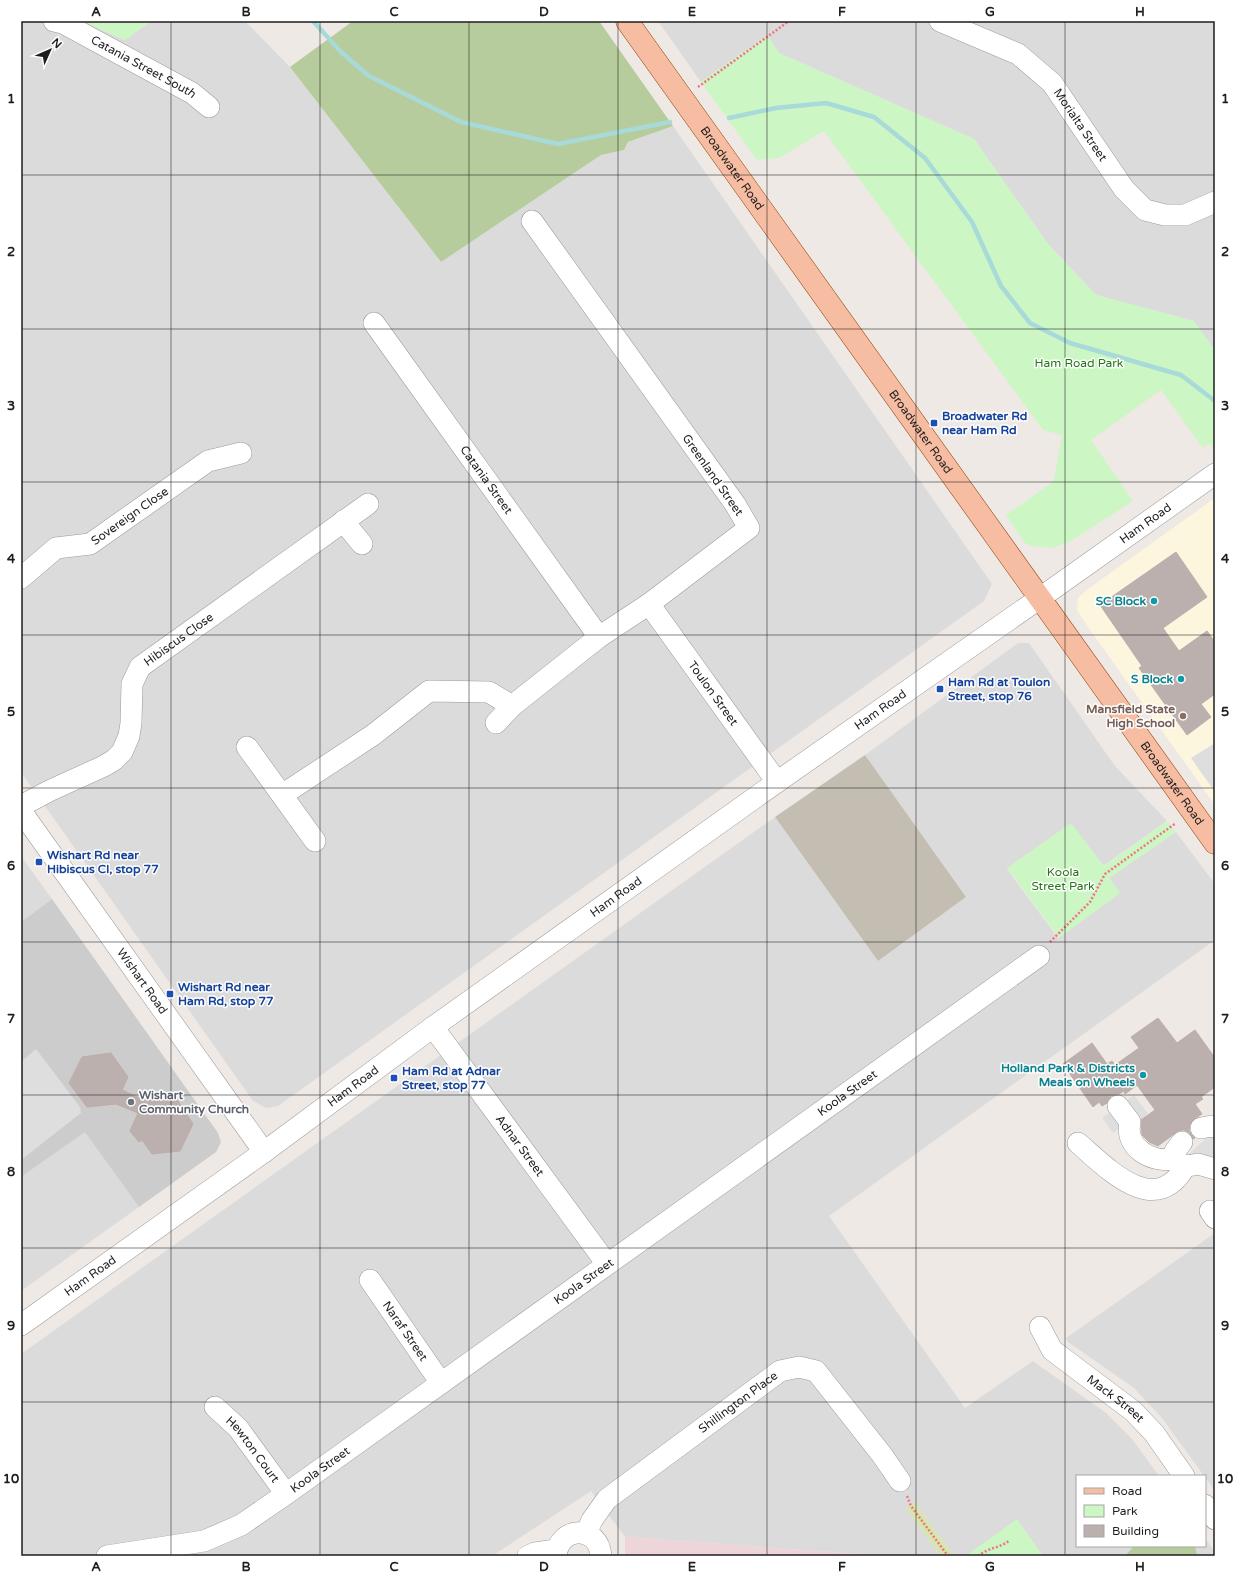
<svg xmlns="http://www.w3.org/2000/svg" width="1236" height="1577" viewBox="0 0 1236 1577" font-family="'Varela Round',sans-serif">
<style>
.residential{fill:#dcdbdb}
.commercial{fill:#eed5da}
.education{fill:#fdf6df}
.religious{fill:#ccc}
.construction{fill:#c3beb1}
.grass{fill:#d7e6ad}
.forest{fill:#b6cc9c}
.park{fill:#ccf6c4}
.parking{fill:#dedede}
.lines{fill:none;stroke-linecap:round;stroke-linejoin:round}
.stream{stroke:#a7dad9;stroke-width:4.5}
.building{fill:#bbb0ae;stroke:#bfaca8}
.minor-casing{stroke:#9b9b9b;stroke-width:22}
.major-casing{stroke:#904208;stroke-width:23}
.path{stroke:#f27285;stroke-width:2.5;stroke-dasharray:2 2;stroke-linecap:butt}
.minor{stroke:#fff;stroke-width:21}
.major{stroke:#f7bda2;stroke-width:22}
.grid{fill:none;stroke:#1e1e1e;stroke-width:1;stroke-opacity:0.55}
.transit-dot{fill:#1a4fb4;stroke:#fff;stroke-width:1.5}
.culture-dot{fill:#0f9aa8;stroke:#fff;stroke-width:1.5}
.education-dot{fill:#8d6e63;stroke:#fff;stroke-width:1.5}
.worship-dot{fill:#6b7280;stroke:#fff;stroke-width:1.5}
.labels{text-anchor:middle;dominant-baseline:central;stroke-width:3;stroke-linejoin:round;paint-order:stroke}
.street-label{font-size:12px;fill:#1e1e1e;stroke:#fff}
.park-label{font-size:12px;fill:#227712;stroke:#fff}
.transit-label{font-size:12px;font-weight:bold;fill:#164399;stroke:#fff;text-anchor:start}
.culture-label{font-size:12px;font-weight:bold;fill:#0d838f;stroke:#fff;text-anchor:end}
.education-label{font-size:12px;font-weight:bold;fill:#785e54;stroke:#fff;text-anchor:end}
.worship-label{font-size:12px;font-weight:bold;fill:#5b616d;stroke:#fff;text-anchor:start}
.neatline{fill:none;stroke:#1e1e1e;stroke-width:1.5}
.grid-label{font-size:13px;text-anchor:middle;font-weight:bold;fill:#1e1e1e}
</style>
<rect width="100%" height="100%" fill="#efe9e5"/>
<path class="residential" d="M21 21H81L125 40 151 21H245L290 67 441 262 601 155 624 150 628 142 673 126 992 584 984 601 278 1106 266 1108 253 1101 21 772Z
M658 21H1215V351L1194 321 1096 295 1048 244 974 139 779 53 767 35 701 82Z
M1018 643H1029L1115 766 1167 821 1103 866 1007 869 1058 938 1120 893 1109 878 1176 832 1215 884V940L829 1216 965 1408 1033 1361 1106 1413 1132 1439 1159 1476H1077V1546H1205V1538L1215 1552V1556H1043L1017 1520 966 1556H954L914 1502 906 1508 941 1556H862L860 1554 625 1537 591 1491 492 1556H21V1354L775 817 878 961 966 897 865 755Z
M21 856 52 899 21 922Z
M85 1131 139 1207 21 1291V1177Z
M1215 1233V1491L1162 1418 1134 1388 1068 1342 1066 1338Z"/>
<path class="commercial" d="M625 1537 860 1554 862 1556H625Z"/>
<path class="education" d="M1215 498V805L1088 627 1077 610 1078 598 1088 589Z"/>
<path class="religious" d="M52 899 218 1133 221 1142 216 1152 139 1207 85 1132 21 1177V922Z"/>
<path class="construction" d="M865 755 966 897 878 961 775 817Z"/>
<path class="grass" d="M914 1502 954 1556H941L906 1508Z"/>
<path class="forest" d="M353 21H599L673 126 628 142 624 150 601 155 441 262 290 67Z
M1134 1546H1195L1197 1555 1199 1556H1125Z"/>
<path class="park" d="M81 21H151L125 40Z
M767 35 779 53 974 139 1048 244 1096 295 1194 321 1215 350V451L1209 443 1203 448 1161 390 1091 440 1133 501 1071 541 1052 548 1032 546 1025 543 1006 515 1054 481 1062 435 1043 430 824 131 779 158 757 160 701 82Z
M1167 821 1176 832 1109 878 1120 893 1059 938 1007 868 1071 823 1104 866Z
M1017 1519 1043 1556H966Z"/>
<path class="parking" d="M1215 743V792L1191 758Z
M36 1049 80 1107 81 1113 21 1160V1062Z
M1134 1095 1148 1114 1139 1121 1135 1117 1113 1133 1102 1118Z
M1214 1131 1215 1163 1188 1155Z"/>
<g class="lines">
<path class="stream" d="M313 21 341 52 369 76 461 122 558 144 670 122
M729 118 776 108 826 103 874 117 925 158 972 222 1001 286 1030 323 1070 343 1181 375 1215 401"/>
</g>
<path class="building" d="M1176 552 1207 597 1163 628 1179 651 1207 631 1215 642V694L1201 704 1211 717 1187 735 1139 668 1142 666 1100 605Z
M1158 1018 1177 1043 1195 1030 1215 1058V1087L1201 1097 1203 1099 1195 1104 1202 1114 1194 1119 1190 1124 1189 1131 1195 1138 1193 1139 1190 1133 1184 1130 1178 1131 1158 1146 1149 1142 1142 1135 1141 1120 1155 1110 1137 1085 1125 1094 1124 1091 1119 1094 1111 1096 1107 1103 1102 1106 1099 1102 1093 1107 1063 1064 1092 1043 1107 1064 1112 1061 1115 1065 1139 1048 1131 1037Z
M111 1053 128 1077 122 1090 144 1100 176 1098 193 1124 180 1151 152 1154 142 1140 139 1142 130 1131 138 1113 116 1104 87 1107 69 1083 82 1057Z"/>
<g class="lines">
<g class="minor-casing">
<g id="minor">
<path id="s1" d="M54 21 63 23 192 93 209 107"/>
<path id="s2" d="M940 21 1018 54 1052 83 1124 189 1145 210 1165 215H1185L1215 202"/>
<path id="s3" d="M374 323 599 637"/>
<path d="M343 521 362 544"/>
<path id="s4" d="M21 578 56 548 90 544 208 461 241 453"/>
<path id="s5" d="M649 604 777 782"/>
<path d="M496 723 512 706 599 637 649 604 749 528 735 504 532 221"/>
<path d="M247 747 315 841"/>
<path d="M282 795 373 735 429 691 489 692 512 706"/>
<path id="s6" d="M21 806 49 791 104 766 114 760 122 752 129 736 131 723 132 684 140 667 368 504"/>
<path id="s7" d="M21 811 264 1152"/>
<path id="s8" d="M433 1027 607 1264"/>
<path d="M1118 1106 1130 1122C1124 1148 1152 1163 1174 1159"/>
<path d="M1201 1128 1212 1126 1215 1127"/>
<path d="M1182 1142 1175 1151 1174 1159 1178 1164 1188 1166 1198 1164 1215 1169"/>
<path d="M1078 1143C1108 1169 1156 1220 1186 1165"/>
<path d="M1210 1211 1215 1218"/>
<path id="s9" d="M370 1280 441 1383"/>
<path id="s10" d="M21 1325 264 1152 433 1027 777 782 1040 598 1215 474"/>
<path id="s11" d="M1040 1327 1052 1350 1133 1411 1154 1433 1184 1476"/>
<path id="s12" d="M215 1407 238 1428 286 1494"/>
<path d="M1205 1505 1215 1519"/>
<path id="s13" d="M586 1534 592 1520 607 1499 780 1371 799 1367 816 1371 882 1455 900 1481"/>
<path id="s14" d="M107 1556 204 1541 241 1525 286 1494 1039 956"/>
<path d="M528 1556 535 1553 556 1550"/>
<path d="M556 1556C559 1525 599 1525 601 1556"/>
</g>
</g>
<g class="major-casing">
<g id="major">
<path id="s15" d="M627 21 1215 843"/>
</g>
</g>
<path class="path" d="M698 87 789 21
M1050 942 1090 902 1105 874 1176 823
M907 1496 911 1506 948 1556
M978 1556C989 1547 1001 1548 1010 1540"/>
<use href="#minor" class="minor"/>
<use href="#major" class="major"/>
</g>
<path class="grid" d="M171 21V1556M320 21V1556M469 21V1556M618 21V1556M767 21V1556M916 21V1556M1065 21V1556M21 175H1215M21 329H1215M21 482H1215M21 635H1215M21 788H1215M21 942H1215M21 1095H1215M21 1248H1215M21 1402H1215"/>
<g class="transit-dot">
<rect x="930" y="419" width="8" height="8" rx="2"/>
<rect x="936" y="685" width="8" height="8" rx="2"/>
<rect x="35" y="858" width="8" height="8" rx="2"/>
<rect x="166" y="990" width="8" height="8" rx="2"/>
<rect x="390" y="1074" width="8" height="8" rx="2"/>
</g>
<g class="culture-dot">
<circle cx="1154" cy="601" r="4"/>
<circle cx="1181" cy="679" r="4"/>
<circle cx="1143" cy="1075" r="4"/>
</g>
<circle class="education-dot" cx="1183" cy="716" r="4"/>
<circle class="worship-dot" cx="131" cy="1102" r="4"/>
<g class="labels">
<g class="street-label">
<text stroke="none"><textPath href="#s1" startOffset="101">Catania Street South</textPath></text>
<text stroke="none"><textPath href="#s2" startOffset="180">Morialta Street</textPath></text>
<text stroke="none"><textPath href="#s15" startOffset="181">Broadwater Road</textPath></text>
<text stroke="none"><textPath href="#s15" startOffset="505">Broadwater Road</textPath></text>
<text transform="translate(713 475) rotate(55)">Greenland Street</text>
<text stroke="none"><textPath href="#s3" startOffset="193">Catania Street</textPath></text>
<text stroke="none"><textPath href="#s4" startOffset="129">Sovereign Close</textPath></text>
<text stroke="none"><textPath href="#s10" startOffset="1381">Ham Road</textPath></text>
<text stroke="none"><textPath href="#s6" startOffset="251">Hibiscus Close</textPath></text>
<text stroke="none"><textPath href="#s5" startOffset="110">Toulon Street</textPath></text>
<text stroke="none"><textPath href="#s10" startOffset="1057">Ham Road</textPath></text>
<text stroke="none"><textPath href="#s15" startOffset="937">Broadwater Road</textPath></text>
<text stroke="none"><textPath href="#s10" startOffset="733">Ham Road</textPath></text>
<text stroke="none"><textPath href="#s7" startOffset="209">Wishart Road</textPath></text>
<text stroke="none"><textPath href="#s10" startOffset="409">Ham Road</textPath></text>
<text stroke="none"><textPath href="#s14" startOffset="883">Koola Street</textPath></text>
<text stroke="none"><textPath href="#s8" startOffset="147">Adnar Street</textPath></text>
<text stroke="none"><textPath href="#s10" startOffset="85">Ham Road</textPath></text>
<text stroke="none"><textPath href="#s14" startOffset="559">Koola Street</textPath></text>
<text stroke="none"><textPath href="#s9" startOffset="62">Naraf Street</textPath></text>
<text stroke="none"><textPath href="#s11" startOffset="106">Mack Street</textPath></text>
<text stroke="none"><textPath href="#s13" startOffset="204">Shillington Place</textPath></text>
<text stroke="none"><textPath href="#s12" startOffset="57">Hewton Court</textPath></text>
<text stroke="none"><textPath href="#s14" startOffset="235">Koola Street</textPath></text>
</g>
<g class="park-label">
<text x="1079" y="363">Ham Road Park</text>
<text x="1063" y="872">Koola<tspan x="1063" dy="14">Street Park</tspan></text>
</g>
<g class="transit-label">
<text x="942" y="416">Broadwater Rd<tspan x="942" dy="14">near Ham Rd</tspan></text>
<text x="948" y="682">Ham Rd at Toulon<tspan x="948" dy="14">Street, stop 76</tspan></text>
<text x="47" y="855">Wishart Rd near<tspan x="47" dy="14">Hibiscus Cl, stop 77</tspan></text>
<text x="178" y="987">Wishart Rd near<tspan x="178" dy="14">Ham Rd, stop 77</tspan></text>
<text x="402" y="1071">Ham Rd at Adnar<tspan x="402" dy="14">Street, stop 77</tspan></text>
</g>
<g class="culture-label">
<text x="1146" y="601">SC Block</text>
<text x="1173" y="679">S Block</text>
<text x="1135" y="1068">Holland Park &amp; Districts<tspan x="1135" dy="14">Meals on Wheels</tspan></text>
</g>
<g class="education-label">
<text x="1175" y="709">Mansfield State<tspan x="1175" dy="14">High School</tspan></text>
</g>
<g class="worship-label">
<text x="139" y="1095">Wishart<tspan x="139" dy="14">Community Church</tspan></text>
</g>
</g>
<rect width="1236" height="1577" fill="none" stroke="#ffffff" stroke-width="44"/>
<rect x="1076" y="1475" width="130" height="72" fill="#ffffff" stroke="#a5a5a5"/>
<rect x="1084" y="1488" width="20" height="6" fill="#f7bda2" stroke="#a5a5a5"/>
<text x="1112" y="1495" font-size="12" fill="#1e1e1e">Road</text>
<rect x="1084" y="1505" width="20" height="12" fill="#ccf6c4" stroke="#a5a5a5"/>
<text x="1112" y="1515" font-size="12" fill="#1e1e1e">Park</text>
<rect x="1084" y="1525" width="20" height="12" fill="#bbb0ae" stroke="#a5a5a5"/>
<text x="1112" y="1535" font-size="12" fill="#1e1e1e">Building</text>
<g transform="translate(50 50) rotate(45)" stroke="#ffffff" stroke-width="3" paint-order="stroke">
<path d="M0-3L7 15L0 10L-7 15Z" fill="#1e1e1e"/>
<text y="-6" font-size="11" font-weight="bold" text-anchor="middle" fill="#1e1e1e">N</text>
</g>
<rect x="22" y="22" width="1192" height="1533" class="neatline"/>
<g class="grid-label">
<text x="96" y="16">A</text>
<text x="246" y="16">B</text>
<text x="394" y="16">C</text>
<text x="544" y="16">D</text>
<text x="692" y="16">E</text>
<text x="842" y="16">F</text>
<text x="990" y="16">G</text>
<text x="1140" y="16">H</text>
<text x="11" y="103">1</text>
<text x="1225" y="103">1</text>
<text x="11" y="256">2</text>
<text x="1225" y="256">2</text>
<text x="11" y="410">3</text>
<text x="1225" y="410">3</text>
<text x="11" y="563">4</text>
<text x="1225" y="563">4</text>
<text x="11" y="716">5</text>
<text x="1225" y="716">5</text>
<text x="11" y="870">6</text>
<text x="1225" y="870">6</text>
<text x="11" y="1023">7</text>
<text x="1225" y="1023">7</text>
<text x="11" y="1176">8</text>
<text x="1225" y="1176">8</text>
<text x="11" y="1330">9</text>
<text x="1225" y="1330">9</text>
<text x="11" y="1483">10</text>
<text x="1225" y="1483">10</text>
<text x="96" y="1571">A</text>
<text x="246" y="1571">B</text>
<text x="394" y="1571">C</text>
<text x="544" y="1571">D</text>
<text x="692" y="1571">E</text>
<text x="842" y="1571">F</text>
<text x="990" y="1571">G</text>
<text x="1140" y="1571">H</text>
</g>
</svg>
